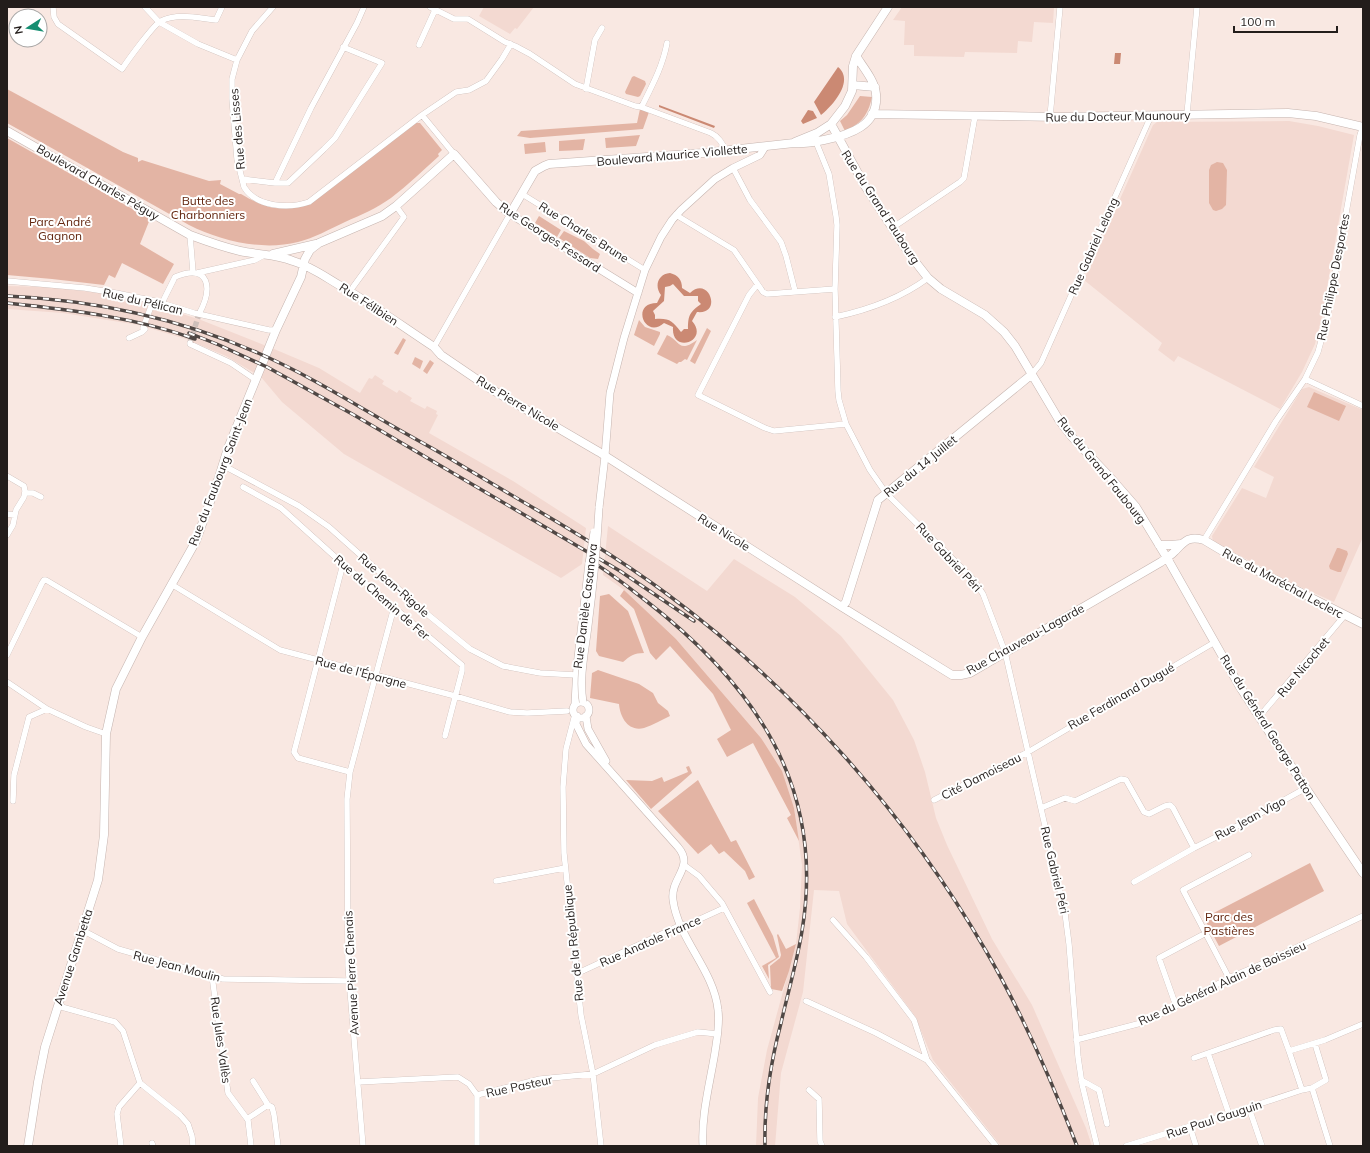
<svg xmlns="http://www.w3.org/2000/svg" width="1370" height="1153" viewBox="0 0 1370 1153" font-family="Mulish,sans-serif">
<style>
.built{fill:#f3d9d1}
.green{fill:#e3b4a4}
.water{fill:#cb8973;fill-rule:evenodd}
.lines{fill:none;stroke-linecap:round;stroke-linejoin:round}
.minor-tunnel{stroke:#cebfba;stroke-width:5.5;stroke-dasharray:5.5 3;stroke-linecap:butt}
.minor-casing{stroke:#c5b4af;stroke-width:6}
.tertiary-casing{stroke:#c5b4af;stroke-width:8}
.secondary-casing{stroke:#c5b4af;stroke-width:9}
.minor{stroke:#fff;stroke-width:5.5}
.tertiary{stroke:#fff;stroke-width:7}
.secondary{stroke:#fff;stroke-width:8}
.rail-casing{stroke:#504845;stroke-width:3.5}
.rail{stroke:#fff;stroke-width:2;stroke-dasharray:6;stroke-linecap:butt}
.tertiary-bridge-casing{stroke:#c5b4af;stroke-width:8;stroke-linecap:butt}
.tertiary-bridge{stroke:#fff;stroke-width:7}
.labels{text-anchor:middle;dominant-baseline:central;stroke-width:4;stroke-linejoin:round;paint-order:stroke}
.street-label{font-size:12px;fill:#231d1b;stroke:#fff}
.park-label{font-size:12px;fill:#62250e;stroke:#fff}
</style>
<rect width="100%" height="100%" fill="#f9e8e2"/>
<path class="built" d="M484 7H534L517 29 515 28 510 34 479 16Z
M902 7H1054L1053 23 1034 22 1032 42 1018 41 1017 53 965 52 964 57 914 56V45H904L905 21 893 20Z
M1289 121 1318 126 1354 135 1322 316 1315 344 1302 372 1280 409 1178 356 1174 362 1158 350 1162 343 1084 280 1153 125 1157 122Z
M7 286 48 287 100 293 145 302 201 320 274 349 319 368 360 393 369 378 372 379 375 375 384 381 382 384 397 393 399 390 412 398 410 401 425 409 427 406 437 411 436 414 438 415 429 433 513 481 586 528 582 564 561 578 344 454 282 402 261 377 226 356 186 339 139 325 63 313 7 309Z
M1309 387 1363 410V537L1334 602 1265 571 1266 569 1220 546 1213 542 1212 536 1242 488 1266 498 1274 477 1254 467 1302 389Z
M608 526 707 591 734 559 795 597 841 636 893 700 914 740 925 772 936 818 947 845 992 939 1032 1005 1086 1128 1092 1146H1001L933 1060 915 1016 847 924 839 891 814 890 803 992 781 1073 775 1146H756L758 1098 767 1050 796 944 800 908 802 865 794 808 761 738 676 639 624 590 603 575Z"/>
<path class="green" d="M634 76 645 81 646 84 640 96 638 97 626 94 625 92 632 77Z
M7 89 123 152 138 158V162L142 160 209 181 221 180 220 184 239 194H241C267 209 280 213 309 203L415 123H420L442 150 438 154 439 156C423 170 408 185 391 198 377 208 361 215 345 222 330 229 314 238 298 242 262 251 221 241 189 225L7 123Z
M860 96 872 97C868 115 862 123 845 131L840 121 847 115Z
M640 109 649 112 643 129 530 138 517 136 521 131 637 123Z
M640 135 636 146 606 148 605 138Z
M7 138 150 219 140 244 174 264 163 284 122 263 115 278 109 275 104 285 52 279 7 275Z
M585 139 583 150 559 151V141Z
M545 142 546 152 525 154 524 144Z
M1217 162 1223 163 1227 170 1226 205 1222 209 1216 211 1213 210 1209 203V170L1211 165Z
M539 216 561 230 557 237 535 223Z
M564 231 584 241 593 249 600 254 598 259 590 258 559 238Z
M639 320 645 327 660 332V334L654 346 634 335Z
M707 328 711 331 695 364 690 361Z
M667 335C680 340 678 354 697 340L687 360 685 359 681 362H679L677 364 657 354Z
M403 338 406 340 398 355 394 353Z
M415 357 423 361 420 369 412 364Z
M430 360 434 363 427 374 423 371Z
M1314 392 1346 406 1339 421 1307 407Z
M1337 548H1339L1347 551 1348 554 1341 572H1338L1330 569 1329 566Z
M624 590 676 639 761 738 782 771 794 808 799 841 787 818 791 815 753 743 727 757 717 739 731 730 713 694 670 646 656 660 650 653 634 609 620 596Z
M609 594 628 611 644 653C634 653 630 656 623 662L599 656 596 651 600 596Z
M598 670 639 684 653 693 658 703 668 711 670 716C661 720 653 725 644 728 628 732 620 717 619 704L590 698 592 673Z
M689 766 692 773 651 809 626 780 652 781 662 777 664 782 688 772 686 767Z
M698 780 731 842 736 840 755 877 749 880 745 871 724 851 719 854 711 844 698 854 658 811Z
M1310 863 1324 891 1219 946 1204 918Z
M754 899 773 936 779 957 768 965 769 979 762 966 776 958 747 903Z
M778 934 786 949 796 944 789 971 782 991 771 989 770 966 780 958 781 955 777 935Z"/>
<path class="water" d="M1115 53H1121L1120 64H1114Z
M838 67C855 81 832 106 821 115L814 102Z
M659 105 715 126 714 128 659 107Z
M808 110 813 111 817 118 803 124 801 121Z
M670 273C678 275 682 280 682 288L690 293C709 275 723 315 697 312L692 321C710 341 671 355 673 327L664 323C645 340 630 303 657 303L661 295C654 286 658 274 670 273ZM673 284 684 296H698V301L701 304C690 312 688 315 688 329H684L681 332C672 321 670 318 655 319V315L653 311 664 301 665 287 670 286Z"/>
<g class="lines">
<path class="minor-tunnel" d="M190 343 199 314"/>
<g class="minor-casing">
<path id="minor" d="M53 7 54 17 58 24 122 69C128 60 154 24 161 21 177 13 198 18 216 20L222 7
M145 7 159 22 198 44 237 60
M273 7 252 31 237 60 232 79V99L237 159 244 187C256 207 288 209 309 202L422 115
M430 7 454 19H468L505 42 515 46 530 54 575 84 635 106 641 107 711 133C719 137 722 143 726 151
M419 45 435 10
M586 89 595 40 602 28
M641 107 643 104C653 84 663 65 667 43
M1187 114 1197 7
M1050 117 1060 7
M816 142 829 174 836 216 837 225 835 289 838 391 839 400 846 424 870 470 886 493 973 579 983 594 1005 652 1065 913 1069 944 1078 1057 1082 1084 1097 1146
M454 154 422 115 456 92 469 90 486 81 502 59 511 44
M733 168 750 200 781 242 786 256 795 291
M242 179 275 183 311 108 357 23 364 7
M275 183H288L324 149 335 138 382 63 343 47
M522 194 645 270
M676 215 734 250 763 292 767 294 835 289
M892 228 960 182 964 178 975 116
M190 235 193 272
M197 273 255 260 264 255
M7 281 85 288 116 293 155 301 194 313 269 330H276
M757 285 749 295 698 395 765 428 774 431 846 424
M353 287 404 217 396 206
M162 303 175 277C210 263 213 288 199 314
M835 317C868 310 901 298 928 278
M129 338 142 332 145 329 143 328 153 301
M190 343V344L231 363 256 380
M434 347 510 214
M1031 375 1041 363 1151 116
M1305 379 1363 406
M223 466 228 468 299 506 329 527 421 609 470 649 503 666 540 673 576 675
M7 476 24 486 25 491 24 497 16 510 13 525 7 535
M243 487 281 508 343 564 462 665V671L445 736
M25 493H33L41 497
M7 514 15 515
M1204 540 1276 421 1305 379 1318 352 1327 319 1360 135 1363 126
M343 564 294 752 298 758 350 772
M171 584 280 650 455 696 510 712 527 713 567 711
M7 655 42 583 44 580H46L142 637
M7 682 47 709 86 727 106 734
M1259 717 1345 615
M574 718 566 749 563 787 564 853 581 1015 593 1074 601 1146
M934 800 1028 752 1215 642
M13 801 14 775 29 717 47 709
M1041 808 1065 798 1075 801 1121 779 1126 780 1144 812 1149 814 1165 806 1170 805 1173 808 1194 848 1230 830 1306 788
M684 865 699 876 722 903 770 992
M496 881 565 868
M1134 882 1194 848
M833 920 866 957 914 1020 927 1060
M82 930 118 949 223 979 349 981
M576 974 681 925 689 924 724 908
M212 976 228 1093 248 1120 251 1146
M1229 978 1183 890 1249 855
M806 1001 876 1033 927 1060 996 1146
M58 1006 115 1022 123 1031 140 1083 180 1115 188 1124 192 1136 193 1146
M1176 1006 1159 958 1206 933
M1076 1040 1145 1022 1233 976 1257 966 1363 916
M1208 1053 1229 1114
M1194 1058 1274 1030 1281 1029 1289 1051
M1081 1080 1099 1090 1107 1124
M253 1081 268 1105
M358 1082 458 1077 469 1084 477 1095 540 1079 593 1074 655 1045 698 1032 718 1034
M1312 1088 1330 1146
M809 1090 819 1099 820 1141 822 1146
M1302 1090 1289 1051 1325 1040 1363 1024
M1249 1108 1262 1146
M247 1119 268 1105 272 1107 274 1115 278 1146
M1190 1127 1196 1146
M152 1143 153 1146
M121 1146 117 1114 119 1107 140 1083
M363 1146 348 966 347 799 350 772 394 607
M477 1146V1095
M1126 1146 1229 1114 1302 1090 1312 1088 1326 1080 1315 1044"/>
</g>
<g class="tertiary-casing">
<path id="tertiary" d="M510 214 638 293
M599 508 605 456 610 393 624 338 645 270 661 237 672 220 681 210 715 179 733 168 760 155 765 147
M573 710a8 8 0 1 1 16 0a8 8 0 1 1-16 0Z
M575 704 577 666 589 563
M577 716 576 724 586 744 678 847C695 867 670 878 673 900 678 939 714 970 718 1010 720 1024 717 1038 715 1052 710 1083 701 1115 703 1146
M586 716 588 729 606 761"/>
</g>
<g class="secondary-casing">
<path id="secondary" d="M853 85 875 87
M872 114 1058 117 1288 113 1316 116 1363 127
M831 124 865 186 910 255 928 278 941 289 985 315 1004 332 1015 346 1059 420 1072 437 1108 475 1136 507 1167 558 1240 687 1299 778 1363 873
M7 131 190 235C206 241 223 247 240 251 258 255 276 254 293 261 310 266 324 276 339 285 372 304 402 326 434 347L441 355 491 389 599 452 842 607 952 675H961L970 673 1161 562C1165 559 1170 556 1174 552 1184 542 1188 535 1204 540L1246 565 1363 624
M795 142 817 133 831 124 845 106 852 91 853 66 856 56 888 7
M273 254 316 244
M1159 545H1171L1181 544
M842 607 846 602 878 500 1031 375
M28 1146 38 1082 45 1047 98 880 104 835 106 734 116 689 142 637 196 541 219 477 228 448 276 330 301 277 305 259 310 250 319 243 382 216 396 206 454 154 496 202 510 214 535 171 544 166 549 164 703 153 794 143C804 144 814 142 824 140 849 135 879 126 876 94 875 81 863 67 856 56"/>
</g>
<use href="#minor" class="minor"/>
<use href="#tertiary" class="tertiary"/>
<use href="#secondary" class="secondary"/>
<g class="rail-casing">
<path id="rail" d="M7 296C94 300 178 318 258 353 302 372 343 397 384 421 409 436 435 449 459 464 529 506 601 545 667 594 794 688 906 813 986 951 1022 1013 1051 1079 1077 1146
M7 303C71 310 134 317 195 339
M189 333 219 345 267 367 354 415 620 571 694 621
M594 563C612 574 628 587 645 600 755 685 826 787 802 931 797 962 788 992 781 1023 771 1061 764 1106 765 1146"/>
</g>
<use href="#rail" class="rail"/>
<g class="tertiary-bridge-casing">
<path id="tertiary-bridge" d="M589 563 594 532
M583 702C579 677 585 651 588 626 593 587 597 547 599 508"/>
</g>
<use href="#tertiary-bridge" class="tertiary-bridge"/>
</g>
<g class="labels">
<g class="street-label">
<text transform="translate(1118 116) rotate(-1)">Rue du Docteur Maunoury</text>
<text transform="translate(237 129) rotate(-95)">Rue des Lisses</text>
<text transform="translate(672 155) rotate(-5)">Boulevard Maurice Viollette</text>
<text transform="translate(98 182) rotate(30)">Boulevard Charles Péguy</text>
<text transform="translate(881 207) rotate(57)">Rue du Grand Faubourg</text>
<text transform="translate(584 232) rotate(32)">Rue Charles Brune</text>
<text transform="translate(550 237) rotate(33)">Rue Georges Fessard</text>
<text transform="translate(1093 246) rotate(-66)">Rue Gabriel Lelong</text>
<text transform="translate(1333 277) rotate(-79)">Rue Philippe Desportes</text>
<text transform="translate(143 301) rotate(13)">Rue du Pélican</text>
<text transform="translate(369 304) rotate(33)">Rue Félibien</text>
<text transform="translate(518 403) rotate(31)">Rue Pierre Nicole</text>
<text transform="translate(920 466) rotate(-39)">Rue du 14 Juillet</text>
<text transform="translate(1102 470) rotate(51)">Rue du Grand Faubourg</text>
<text transform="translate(220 472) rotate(-69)">Rue du Faubourg Saint-Jean</text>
<text transform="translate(724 532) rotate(32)">Rue Nicole</text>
<text transform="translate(949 557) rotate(47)">Rue Gabriel Péri</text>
<text transform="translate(1283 583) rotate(28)">Rue du Maréchal Leclerc</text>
<text transform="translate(394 585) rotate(41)">Rue Jean-Rigole</text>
<text transform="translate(382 597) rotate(41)">Rue du Chemin de Fer</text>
<text transform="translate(585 606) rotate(-83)">Rue Danièle Casanova</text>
<text transform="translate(1025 639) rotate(-29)">Rue Chauveau-Lagarde</text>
<text transform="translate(1303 667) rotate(-50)">Rue Nicochet</text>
<text transform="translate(361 672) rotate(15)">Rue de l'Épargne</text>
<text transform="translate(1121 696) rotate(-30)">Rue Ferdinand Dugué</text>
<text transform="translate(1268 727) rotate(58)">Rue du Général George Patton</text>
<text transform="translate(981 776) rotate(-27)">Cité Damoiseau</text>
<text transform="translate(1250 818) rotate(-28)">Rue Jean Vigo</text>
<text transform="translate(1055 870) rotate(77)">Rue Gabriel Péri</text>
<text transform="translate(650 941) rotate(-24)">Rue Anatole France</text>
<text transform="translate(573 943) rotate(-96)">Rue de la République</text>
<text transform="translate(73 957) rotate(-72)">Avenue Gambetta</text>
<text transform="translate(177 966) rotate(15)">Rue Jean Moulin</text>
<text transform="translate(351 973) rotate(-93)">Avenue Pierre Chenais</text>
<text transform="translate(1222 983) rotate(-25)">Rue du Général Alain de Boissieu</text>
<text transform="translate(221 1040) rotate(82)">Rue Jules Vallès</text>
<text transform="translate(519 1086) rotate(-12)">Rue Pasteur</text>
<text transform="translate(1214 1119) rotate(-18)">Rue Paul Gauguin</text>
</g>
<g class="park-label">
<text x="208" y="200">Butte des<tspan x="208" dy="14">Charbonniers</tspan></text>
<text x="60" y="221">Parc André<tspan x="60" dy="14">Gagnon</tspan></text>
<text x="1229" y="916">Parc des<tspan x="1229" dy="14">Pastières</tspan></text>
</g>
</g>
<rect width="1370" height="1153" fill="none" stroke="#231d1b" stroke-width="16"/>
<g transform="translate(28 28) rotate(258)"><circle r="19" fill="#ffffff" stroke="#a7a5a4"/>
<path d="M0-3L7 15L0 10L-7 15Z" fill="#158e71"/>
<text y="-6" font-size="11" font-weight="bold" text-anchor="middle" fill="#231d1b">N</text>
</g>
<path d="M1234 26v6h103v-6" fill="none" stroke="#231d1b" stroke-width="2"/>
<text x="1240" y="26" font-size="12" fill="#231d1b" stroke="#ffffff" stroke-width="3" paint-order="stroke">100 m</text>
</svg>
